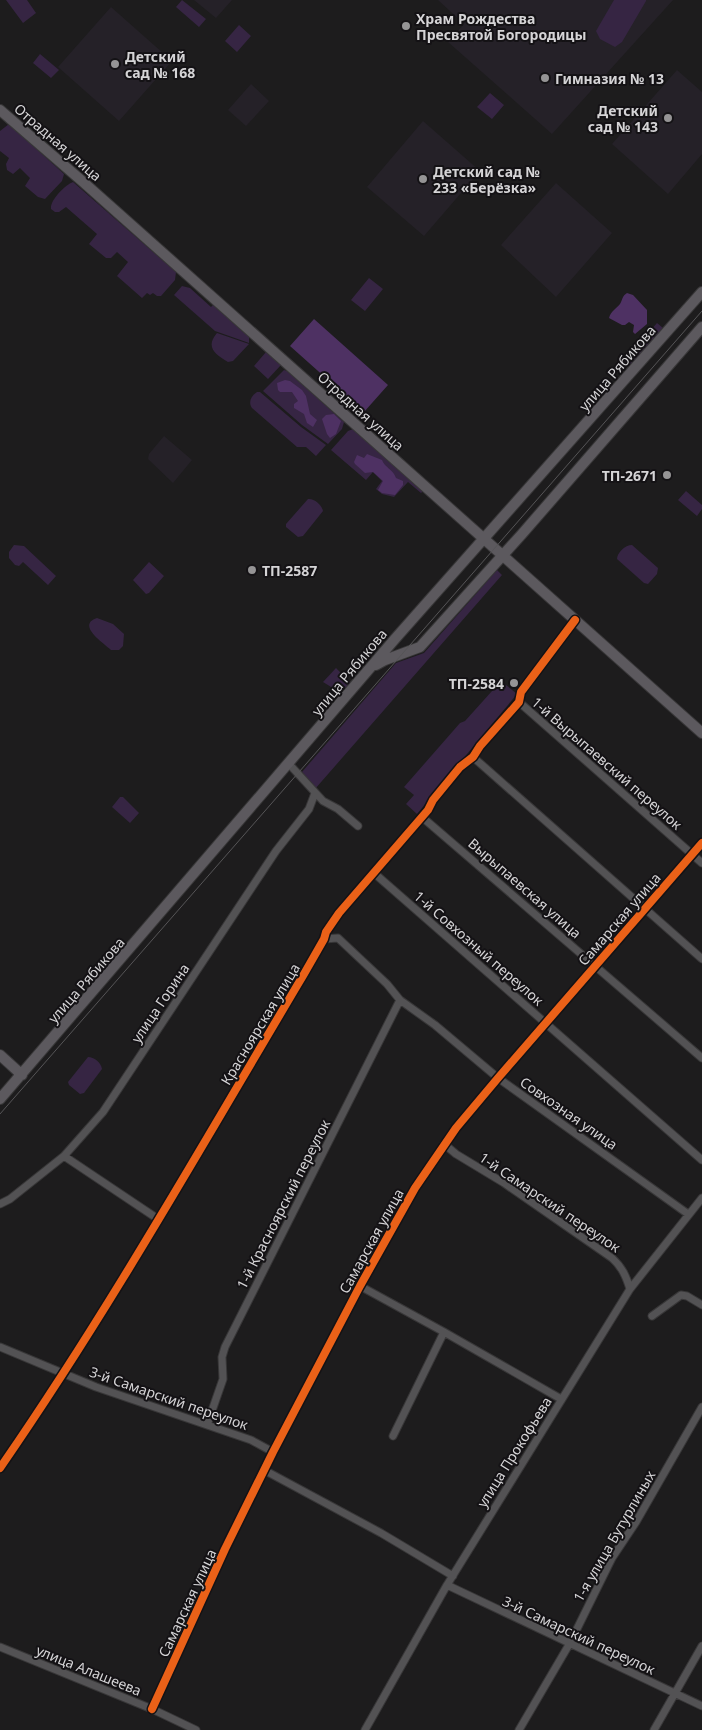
<svg xmlns="http://www.w3.org/2000/svg" width="702" height="1730" viewBox="0 0 702 1730" font-family="'Noto Sans',sans-serif">
<style>
.built{fill:#252128}
.green{fill:#362543}
.forest{fill:#4e3163}
.lines{fill:none;stroke-linecap:round;stroke-linejoin:round}
.street-casing{stroke:#383738;stroke-width:9}
.secondary-casing{stroke:#383738;stroke-width:12}
.street{stroke:#535254;stroke-width:7}
.secondary{stroke:#5c595e;stroke-width:10}
.tram{stroke:#565557;stroke-width:1}
.cycleway-casing{stroke:#141215;stroke-width:11}
.cycleway{stroke:#ea6118;stroke-width:8}
.poi-dot{fill:#959495;stroke:#141215;stroke-width:2}
.labels{text-anchor:middle;dominant-baseline:central;stroke-width:4;stroke-linejoin:round;paint-order:stroke}
.poi-label{font-size:14px;font-weight:bold;fill:#d5d4d6;stroke:#141215;text-anchor:start}
.street-label{font-size:14px;fill:#d5d4d6;stroke:#141215}
</style>
<rect width="100%" height="100%" fill="#1d1c1d"/>
<path class="built" d="M194 0H232L216 18Z
M438 0H673L552 134 448 42 464 24Z
M111 7 172 61 119 121 58 67Z
M677 70 702 92V154L668 194 612 144Z
M251 84 269 101 246 126 228 110Z
M423 121 480 171 424 236 367 187Z
M556 183 612 233 556 297 501 245Z
M164 436 192 460 173 483 148 459 149 454Z"/>
<path class="green" d="M6 0H27L36 13 23 23Z
M182 0 206 19 199 27 176 7Z
M614 0H646V1L622 42 615 47 600 39 596 31Z
M239 25 251 36 237 52 225 41Z
M40 54 59 70 51 78 33 63Z
M490 93 504 105 492 119 477 107Z
M9 124 64 174 62 181 45 199 38 197 25 186 30 178 20 168 13 174 7 170 6 164 9 158 0 151V131Z
M73 182 176 272 175 280 161 296H157L153 293 150 295 147 293 142 298 117 276 128 262 117 252 111 258H106L89 244 97 234 66 207 59 212H55L51 209C50 200 65 185 73 182Z
M369 278 383 289 365 311 351 300Z
M182 286 190 288 211 307 213 305 249 337V343L215 331 174 295Z
M657 323 663 328 631 364H628L624 361Z
M217 333 249 344 233 361 228 362C215 354 205 347 217 333Z
M266 352 281 365 268 379 254 366Z
M284 370 287 371 344 422 342 429 328 444 302 425 263 391Z
M257 392H260L301 427 326 445 316 456 306 447H297L252 408C248 402 251 396 257 392Z
M353 429 424 490 421 493 408 482 394 497 382 494 376 489 382 481 373 472 366 480 331 450 348 431Z
M686 491 702 505V509L697 516 678 500Z
M308 499C314 498 322 505 323 511L303 536 298 537 286 527V524Z
M14 545 24 546 56 576 48 585 23 562 19 566 15 565 9 558V552Z
M632 545 658 568 657 574 648 584 644 583 617 559C617 553 625 545 632 545Z
M149 562 164 576 149 593 146 594 133 580Z
M497 570 502 575 315 789 302 772 396 663 424 653Z
M97 618 113 624 124 634 123 646 119 650H111C103 643 76 625 97 618Z
M336 668 351 683 346 688 336 690 323 682Z
M501 681 517 694 417 814 406 804 414 795 404 787 460 723 465 721Z
M120 797H123L139 813 130 823 112 807Z
M88 1057C94 1057 101 1062 102 1069L84 1093 80 1094 69 1085 68 1082Z"/>
<path class="forest" d="M627 293 633 295 647 310V324L635 334 633 332 634 325 629 322 625 325H622L609 318C611 311 616 309 620 304 623 299 622 296 627 293Z
M314 319 388 385 364 412 290 346Z
M285 380 290 381 302 390 306 396 310 414 317 420 313 427 307 423 304 414 294 408V404L298 401 292 392H280L278 390 277 383Z
M334 414 341 421 336 434 330 438 327 434 322 419 326 415Z
M367 454 382 460C385 468 393 469 396 478L403 481V485L395 495 382 493 378 490 383 481 373 472 365 473 355 464 354 462 357 455 364 458Z"/>
<g class="lines">
<g class="street-casing">
<path id="street" d="M519 702 702 863
M473 757 702 959
M289 764 323 801 338 809 358 826
M422 817 702 1058
M374 873 702 1160
M324 939 338 938 387 984 400 1000 435 1025 498 1078 688 1214
M444 1144 456 1154 504 1183 612 1258C622 1267 626 1276 630 1289
M64 1156 158 1219
M0 1204 10 1199 64 1156 103 1112 276 851 309 809 315 793
M360 1286 444 1332 561 1399
M652 1316 681 1295 687 1296 702 1305
M0 1347 96 1387 251 1440 273 1452
M207 1425 223 1379 222 1357 225 1347 400 1000
M393 1436 444 1332
M0 1468C110 1309 205 1140 304 974L324 939 326 932 339 913 428 810 433 800 460 767 473 757 480 746 519 702 521 692 575 620
M264 1470 381 1533 453 1576
M447 1585 702 1706
M0 1647 152 1709 196 1730
M152 1709 225 1549 273 1452 360 1286 415 1188 456 1128 498 1078 702 843
M365 1730 447 1585 630 1289 702 1198
M519 1730 570 1643 612 1558 636 1522 702 1407
M654 1730 702 1646"/>
</g>
<g class="secondary-casing">
<path id="secondary" d="M0 110 82 181 702 733
M376 665 385 660 420 647 522 534 702 327
M0 1055 22 1075
M0 1099 394 640 702 292"/>
</g>
<use href="#street" class="street"/>
<use href="#secondary" class="secondary"/>
<path class="tram" d="M0 1114 702 311"/>
<g class="cycleway-casing">
<path id="cycleway" d="M0 1468C110 1309 205 1140 304 974L324 939 326 932 339 913 428 810 433 800 460 767 473 757 480 746 519 702 521 692 575 620
M152 1709 225 1549 273 1452 360 1286 415 1188 456 1128 498 1078 702 843"/>
</g>
<use href="#cycleway" class="cycleway"/>
</g>
<g class="poi-dot">
<circle cx="406" cy="26" r="5"/>
<circle cx="115" cy="64" r="5"/>
<circle cx="545" cy="78" r="5"/>
<circle cx="668" cy="118" r="5"/>
<circle cx="423" cy="179" r="5"/>
<circle cx="667" cy="475" r="5"/>
<circle cx="252" cy="570" r="5"/>
<circle cx="514" cy="683" r="5"/>
</g>
<g class="labels">
<g class="poi-label">
<text x="416" y="18">Храм Рождества<tspan x="416" dy="16">Пресвятой Богородицы</tspan></text>
<text x="125" y="56">Детский<tspan x="125" dy="16">сад № 168</tspan></text>
<text x="555" y="78">Гимназия № 13</text>
<text x="658" y="110" text-anchor="end">Детский<tspan x="658" dy="16">сад № 143</tspan></text>
<text x="433" y="171">Детский сад №<tspan x="433" dy="16">233 «Берёзка»</tspan></text>
<text x="657" y="475" text-anchor="end">ТП-2671</text>
<text x="262" y="570">ТП-2587</text>
<text x="504" y="683" text-anchor="end">ТП-2584</text>
</g>
<g class="street-label">
<text transform="translate(58 142) rotate(41)">Отрадная улица</text>
<text transform="translate(617 368) rotate(-49)">улица Рябикова</text>
<text transform="translate(361 411) rotate(42)">Отрадная улица</text>
<text transform="translate(349 672) rotate(-50)">улица Рябикова</text>
<text transform="translate(607 763) rotate(41)">1-й Вырыпаевский переулок</text>
<text transform="translate(525 888) rotate(41)">Вырыпаевская улица</text>
<text transform="translate(619 919) rotate(-49)">Самарская улица</text>
<text transform="translate(479 948) rotate(41)">1-й Совхозный переулок</text>
<text transform="translate(86 980) rotate(-49)">улица Рябикова</text>
<text transform="translate(160 1003) rotate(-56)">улица Горина</text>
<text transform="translate(260 1024) rotate(-59)">Красноярская улица</text>
<text transform="translate(569 1113) rotate(35)">Совхозная улица</text>
<text transform="translate(550 1202) rotate(34)">1-й Самарский переулок</text>
<text transform="translate(283 1204) rotate(-63)">1-й Красноярский переулок</text>
<text transform="translate(371 1241) rotate(-61)">Самарская улица</text>
<text transform="translate(169 1398) rotate(19)">3-й Самарский переулок</text>
<text transform="translate(514 1452) rotate(-58)">улица Прокофьева</text>
<text transform="translate(614 1536) rotate(-60)">1-я улица Бутурлиных</text>
<text transform="translate(187 1603) rotate(-65)">Самарская улица</text>
<text transform="translate(579 1635) rotate(25)">3-й Самарский переулок</text>
<text transform="translate(89 1670) rotate(22)">улица Алашеева</text>
</g>
</g>
</svg>
